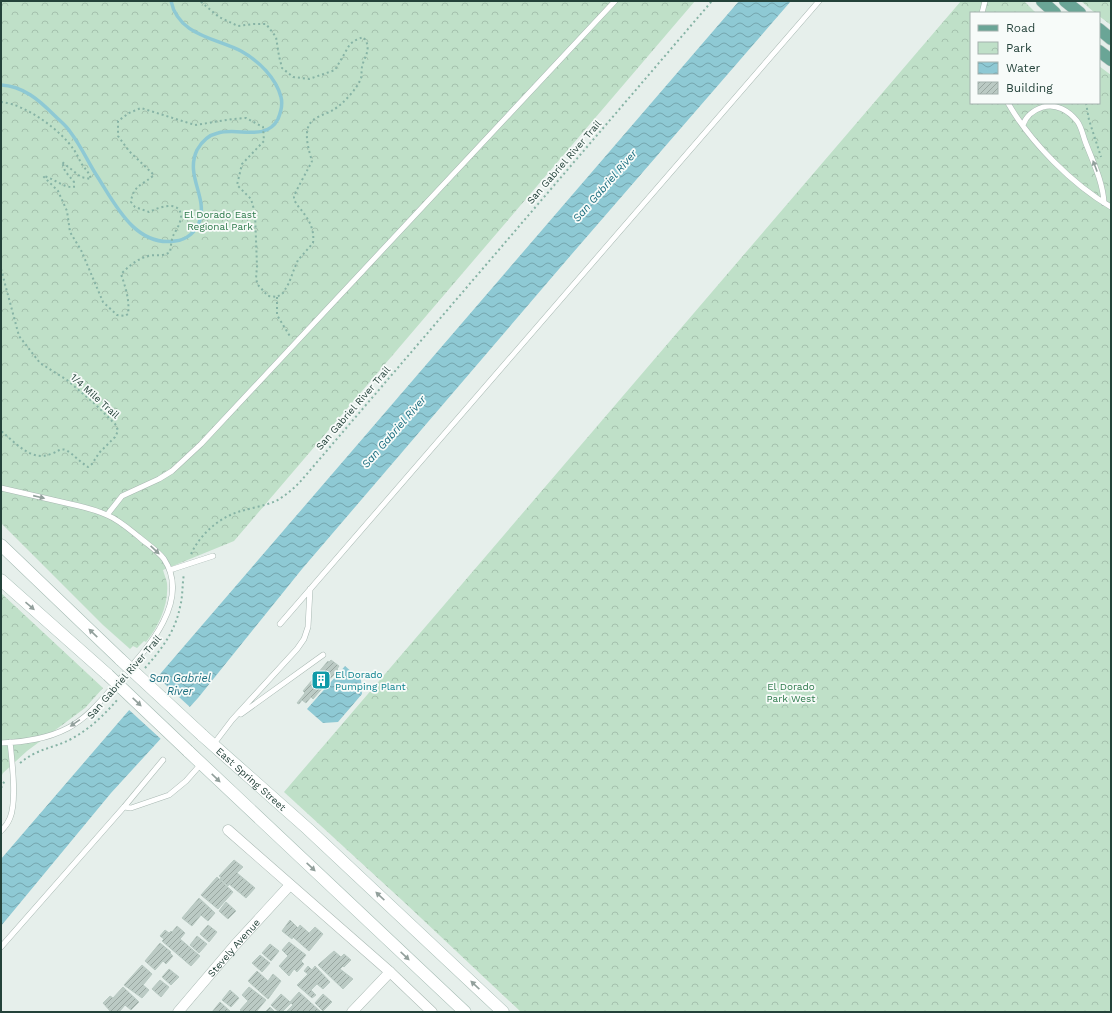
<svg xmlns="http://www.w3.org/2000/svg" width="1112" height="1013" viewBox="0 0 1112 1013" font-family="'Work Sans',sans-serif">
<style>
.park{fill:url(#park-crowns)}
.water{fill:url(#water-waves)}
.pier{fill:#e6efeb}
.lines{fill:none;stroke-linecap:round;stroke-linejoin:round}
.stream{stroke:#8ec9d4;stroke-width:3.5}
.building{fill:url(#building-hatch);stroke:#b8c9c2}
.lane-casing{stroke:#a8b8b2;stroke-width:6}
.street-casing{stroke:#a8b8b2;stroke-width:11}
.secondary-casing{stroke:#a4bbb3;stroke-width:13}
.primary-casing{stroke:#c2cac8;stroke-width:13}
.path{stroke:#86b3a5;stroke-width:2;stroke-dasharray:2 3;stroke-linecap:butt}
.lane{stroke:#fff;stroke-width:5}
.street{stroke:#fff;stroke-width:10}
.secondary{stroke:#fff;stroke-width:12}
.primary{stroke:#6aa596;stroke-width:12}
.secondary-bridge-casing{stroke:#a4bbb3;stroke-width:13;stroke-linecap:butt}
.secondary-bridge{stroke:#fff;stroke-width:12}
.oneway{fill:#92a09c}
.labels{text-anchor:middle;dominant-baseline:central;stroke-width:3.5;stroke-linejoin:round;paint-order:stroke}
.street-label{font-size:10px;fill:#24423a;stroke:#f7fbf9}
.park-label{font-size:10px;fill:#2d7a4b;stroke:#f7fbf9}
.culture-label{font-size:10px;fill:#0d838f;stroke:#f7fbf9;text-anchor:start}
.water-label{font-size:11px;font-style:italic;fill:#1c6f80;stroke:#f7fbf9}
</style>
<defs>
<pattern id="park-crowns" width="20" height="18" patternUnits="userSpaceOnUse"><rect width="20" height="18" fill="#bfe0c8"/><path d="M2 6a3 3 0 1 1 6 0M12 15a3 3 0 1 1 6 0" fill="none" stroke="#a4c1ad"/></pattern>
<pattern id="water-waves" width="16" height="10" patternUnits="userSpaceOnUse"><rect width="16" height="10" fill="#8ec9d4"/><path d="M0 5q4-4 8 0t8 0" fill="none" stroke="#74a5ad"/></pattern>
<pattern id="building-hatch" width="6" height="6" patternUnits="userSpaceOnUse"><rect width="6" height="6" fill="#bbcac4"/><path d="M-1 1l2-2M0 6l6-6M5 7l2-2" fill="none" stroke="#98a6a0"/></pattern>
</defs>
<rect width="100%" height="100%" fill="#e6efeb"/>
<path class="park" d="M1 1H695L234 541 163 570C164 574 166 578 167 583 169 604 159 626 146 642L144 641 137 648 133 646 130 649 103 625 1 523Z
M961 1H1024L1036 13H971V103H1099V66L1111 75V1012H521L404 902 284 792Z
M1081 1H1111V25L1099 16V13H1095Z
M1 593 103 688 85 708 27 751 3 773 1 777Z"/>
<path class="water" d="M739 1H791L571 255 302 569 198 698 111 793 1 926V859Z
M345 666 361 680 362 694 338 722 323 723 307 709Z"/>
<path class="pier" d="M156 676 191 708 162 740 128 709Z"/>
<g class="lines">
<path class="stream" d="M1 85C23 86 39 100 54 115 60 121 67 126 71 133 81 146 88 162 97 176 115 204 135 247 175 241 187 240 197 231 200 220 207 196 185 175 197 150 202 141 209 135 218 133 238 127 266 142 278 119 281 112 283 105 281 97 276 78 259 61 241 51 215 38 178 35 171 1"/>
</g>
<path class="building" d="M331 660 339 666 337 669 338 670 313 699 311 697 306 703 302 700 299 704 297 703 305 693 303 691 328 661 329 662Z
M234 860 243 867 237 873 255 888 246 898 229 884 228 886 220 879 221 877 219 876Z
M217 877 233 892 218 909 201 895Z
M199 898 215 913 208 921 201 915 192 926 182 918Z
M226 902 236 911 228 919 219 911Z
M290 920 298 928 300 925 309 933 315 927 323 934 309 951 293 937 292 939 282 931Z
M208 925 217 932 209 942 200 934Z
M177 926 185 933 180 939 200 956 191 966 162 941 164 939 160 936 165 930 169 933 171 931 172 932Z
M197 936 207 944 199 953 190 945Z
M289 942 306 955 301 961 304 964 297 972 294 969 289 976 279 966 288 956 282 950Z
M160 943 171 952 170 953 173 956 166 964 163 961 155 970 145 961Z
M270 944 279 951 271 961 262 953Z
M334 951 341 957 344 954 351 960 344 967 343 966 340 969 353 979 343 989 318 965Z
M260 955 270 963 262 972 252 963Z
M142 965 152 974 143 985 149 990 142 998 124 985Z
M308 966 312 970 315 966 330 982 323 989 317 984 311 990 316 995 312 998 297 985 308 974 304 971Z
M169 969 179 977 171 985 162 977Z
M257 971 268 981 273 974 281 981 268 999 248 981Z
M160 980 169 987 161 997 152 989Z
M123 987 139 1002 131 1010 125 1005 119 1012H111L103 1003 110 996 113 998Z
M249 987 266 1000 256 1012H243L240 1010 248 1001 242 995Z
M230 990 239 998 231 1007 222 1000Z
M299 992 321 1012H288L287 1011 293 1005 291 1003 282 1012H279L271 1005 281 994 290 1002Z
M323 994 332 1002 323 1011 315 1003Z
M220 1002 231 1012H212Z
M270 1007 275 1012H265Z"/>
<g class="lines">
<g class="lane-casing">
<path id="lane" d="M982 13 985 1
M1008 103C1030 142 1073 185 1111 207
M1023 125C1026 116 1034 110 1043 107 1056 103 1069 111 1077 121 1081 126 1083 135 1085 141 1093 162 1103 182 1104 203
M1 488C22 493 44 498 66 503 80 506 94 509 107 515 119 520 129 529 139 537 147 544 158 551 164 559 192 602 145 651 119 680 104 697 89 717 68 728 47 739 25 742 1 743
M107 515 122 496 159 479 172 471 201 444 615 1
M170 570 213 556
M280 624 819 1
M241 714 323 655
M213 745 232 720 297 649 304 639 308 627 310 589
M124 807 131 808 169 795 186 781 201 764
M1 831C4 828 8 823 10 818 17 801 12 761 10 742
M1 947 124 807 163 760"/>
</g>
<g class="street-casing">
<g id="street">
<path d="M228 830 390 972 432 1012"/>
<path id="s1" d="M178 1012 235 945 290 885"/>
<path d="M352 1012 390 972"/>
</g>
</g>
<g class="secondary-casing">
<g id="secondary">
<path d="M1 545 121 660"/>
<path d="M1 580 108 675"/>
<path id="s2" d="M202 735 308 829 503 1012"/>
<path d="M188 751 465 1012"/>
</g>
</g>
<g class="primary-casing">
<path id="primary" d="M1042 1 1055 13
M1065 1 1080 13
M1099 29 1111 39
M1099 51 1111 60"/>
</g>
<path class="path" d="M1 102C25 104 61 130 74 150 77 154 79 159 81 163 85 169 89 172 91 179L81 177 62 162 65 171 74 182V187C63 188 54 178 43 176L58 191 67 211 70 232 81 250 103 302 117 315 125 316 128 314C130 300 125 286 121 274 129 266 137 259 148 256 156 254 163 257 170 252 171 247 171 241 173 236 176 230 181 223 181 216 180 199 157 208 149 212L135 207 131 202C133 185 143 185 154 175L129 151 118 136V121L129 113 141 108 195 125 233 119 246 118 263 127 264 141 242 164 237 185 251 199 255 213 257 266 256 279 258 285 268 296 277 297 283 293 289 283 293 272 298 260 313 243C315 227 307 217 298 206 297 204 294 201 294 198 293 195 310 166 312 161 309 151 304 135 309 125 314 116 325 115 333 110 342 105 358 88 361 78 362 73 361 68 363 63 367 53 371 46 363 37L356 40 350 44 335 70 309 79 293 77 282 68 279 56 276 37 266 24H254L238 26 219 17 200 1
M1086 103 1089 120 1101 157
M1 269 19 336 40 363 67 380 96 405 116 425 118 431 115 437 99 453 92 464 88 467C80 462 73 454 66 450 60 448 57 452 51 454 31 462 16 443 1 431
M277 297V315L291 338
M191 554C200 535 217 519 238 512 250 508 264 506 276 501 285 496 293 489 300 482L712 1
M145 668C161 650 175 632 180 607 183 596 182 585 184 574
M20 763C38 748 52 749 71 739 90 729 104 715 118 699
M1 788 5 780"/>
<use href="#lane" class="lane"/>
<use href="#street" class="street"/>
<use href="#secondary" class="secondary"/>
<use href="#primary" class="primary"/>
<g class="secondary-bridge-casing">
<path id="secondary-bridge" d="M121 660 202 735
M108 675 188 751"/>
</g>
<use href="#secondary-bridge" class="secondary-bridge"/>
</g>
<defs><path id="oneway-solid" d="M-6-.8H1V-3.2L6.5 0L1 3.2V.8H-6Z"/></defs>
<g class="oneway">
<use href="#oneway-solid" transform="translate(1095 166) rotate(-111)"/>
<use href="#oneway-solid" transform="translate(39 497) rotate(13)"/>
<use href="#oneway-solid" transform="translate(155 550) rotate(43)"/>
<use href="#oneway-solid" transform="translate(30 606) rotate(41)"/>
<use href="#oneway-solid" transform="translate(93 633) rotate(-136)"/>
<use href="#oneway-solid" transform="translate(137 702) rotate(43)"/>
<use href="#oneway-solid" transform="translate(75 723) rotate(145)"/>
<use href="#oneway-solid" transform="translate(216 778) rotate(44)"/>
<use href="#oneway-solid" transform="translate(311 867) rotate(43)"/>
<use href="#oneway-solid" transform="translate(380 896) rotate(-137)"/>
<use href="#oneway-solid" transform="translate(405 956) rotate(43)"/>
<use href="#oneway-solid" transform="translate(475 985) rotate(-137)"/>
</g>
<defs>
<g id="building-square" transform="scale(1)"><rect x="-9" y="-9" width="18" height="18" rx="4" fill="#0f9aa8" stroke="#f7fbf9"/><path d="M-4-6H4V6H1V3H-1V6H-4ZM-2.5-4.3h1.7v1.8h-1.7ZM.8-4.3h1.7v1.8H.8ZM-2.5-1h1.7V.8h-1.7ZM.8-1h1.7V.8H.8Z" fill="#fff"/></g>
</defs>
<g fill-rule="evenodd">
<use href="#building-square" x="321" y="680"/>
</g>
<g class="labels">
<g class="street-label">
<text transform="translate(564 162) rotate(-49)">San Gabriel River Trail</text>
<text transform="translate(95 396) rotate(42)">1/4 Mile Trail</text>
<text transform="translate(353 408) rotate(-49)">San Gabriel River Trail</text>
<text transform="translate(124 677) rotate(-49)">San Gabriel River Trail</text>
<text stroke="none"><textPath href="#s2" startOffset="66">East Spring Street</textPath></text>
<text stroke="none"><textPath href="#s1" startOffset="85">Stevely Avenue</textPath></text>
</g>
<g class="park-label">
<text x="220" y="214">El Dorado East<tspan x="220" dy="12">Regional Park</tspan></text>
<text x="791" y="686">El Dorado<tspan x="791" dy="12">Park West</tspan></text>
</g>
<g class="culture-label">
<text x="335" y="674">El Dorado<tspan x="335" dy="12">Pumping Plant</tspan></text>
</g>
<g class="water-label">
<text transform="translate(605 186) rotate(-49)">San Gabriel River</text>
<text transform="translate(394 432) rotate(-49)">San Gabriel River</text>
<text x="180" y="678">San Gabriel<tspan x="180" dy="13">River</tspan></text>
</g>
</g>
<rect width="1112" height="1013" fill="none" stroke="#24423a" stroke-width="4"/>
<rect x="970" y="12" width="130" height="92" fill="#f7fbf9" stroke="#a3b1ad"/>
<rect x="978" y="25" width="20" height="6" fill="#6aa596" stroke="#a3b1ad"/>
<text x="1006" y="32" font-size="12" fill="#24423a">Road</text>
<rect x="978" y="42" width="20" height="12" fill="url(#park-crowns)" stroke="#a3b1ad"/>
<text x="1006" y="52" font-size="12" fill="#24423a">Park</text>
<rect x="978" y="62" width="20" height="12" fill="url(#water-waves)" stroke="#a3b1ad"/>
<text x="1006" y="72" font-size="12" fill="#24423a">Water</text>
<rect x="978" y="82" width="20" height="12" fill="url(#building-hatch)" stroke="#a3b1ad"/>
<text x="1006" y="92" font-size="12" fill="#24423a">Building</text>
</svg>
